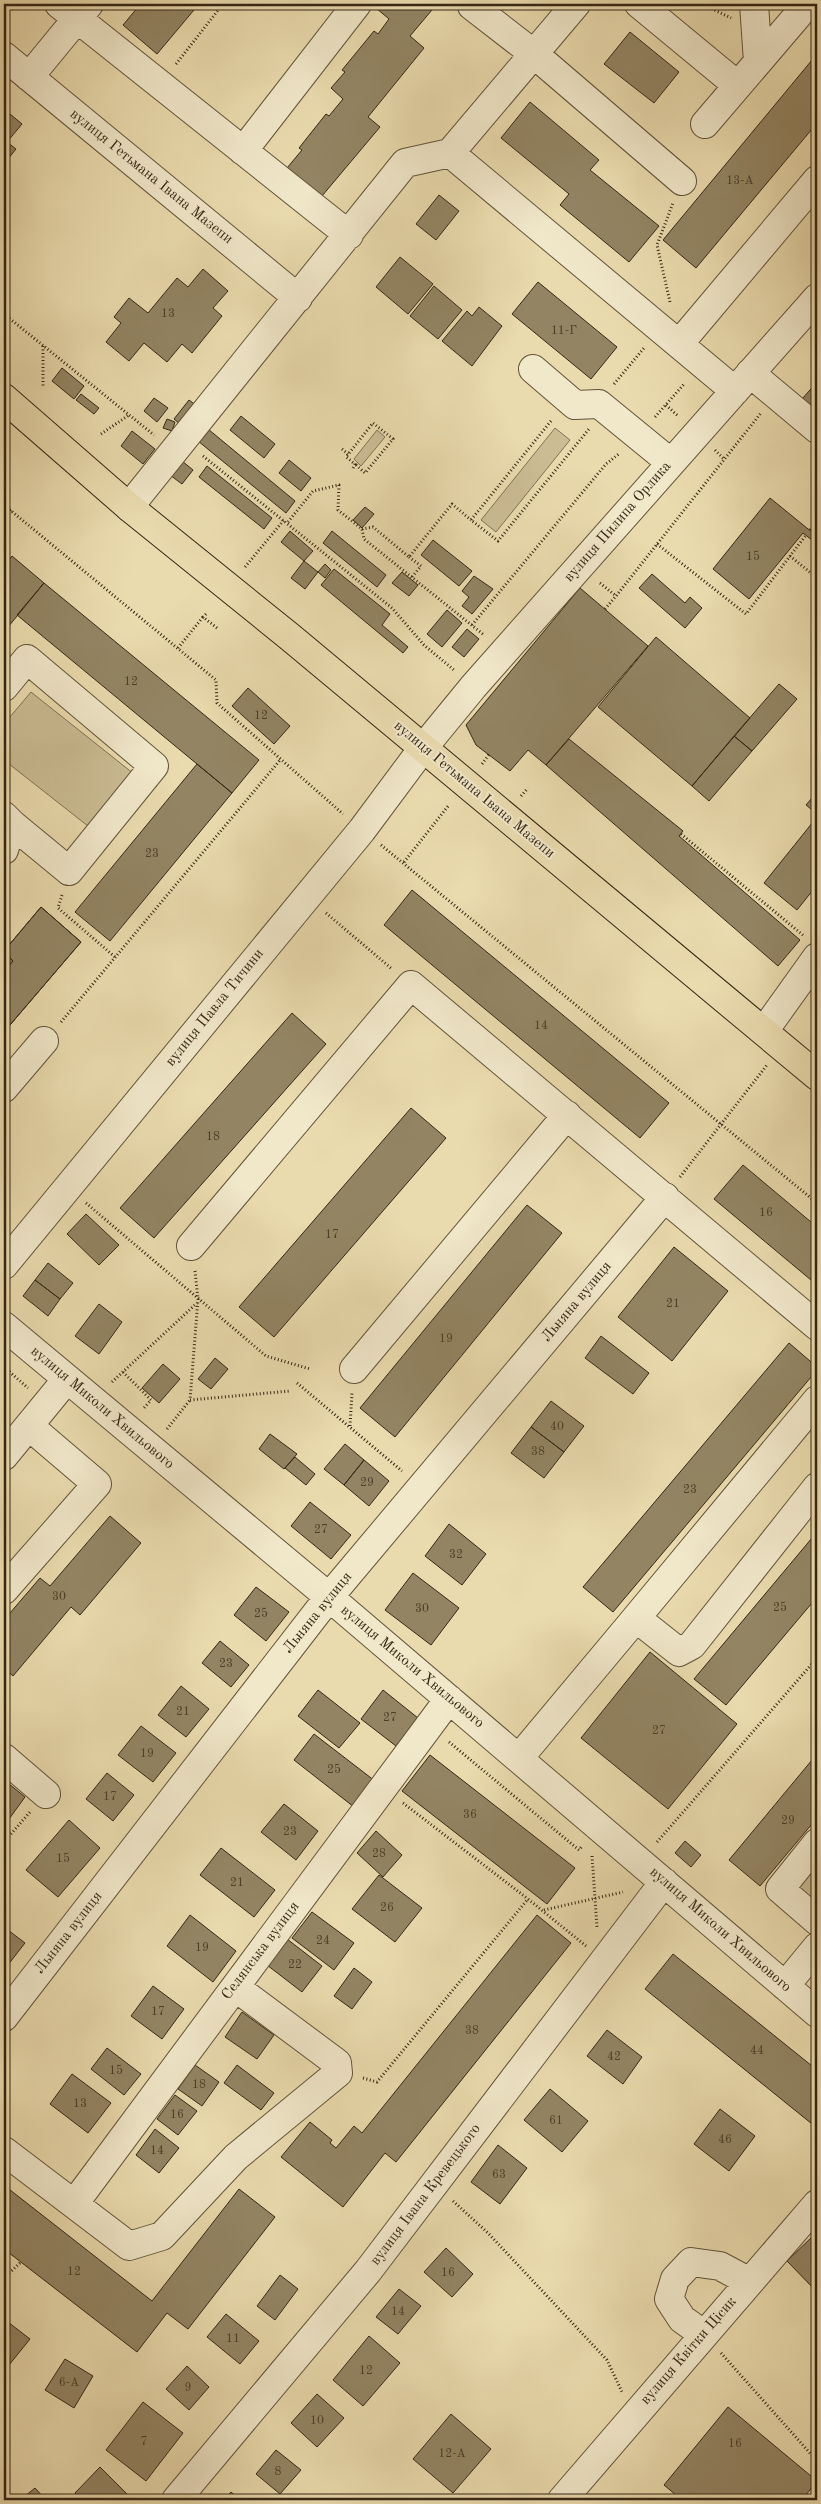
<svg xmlns="http://www.w3.org/2000/svg" width="821" height="2504" viewBox="0 0 821 2504" font-family="'Old Standard TT',serif">
<style>
.green{fill:#cbbc94;stroke:#807254}
.building{fill:#938564;stroke:#352714}
.lines{fill:none;stroke-linecap:round;stroke-linejoin:round}
.minor-casing{stroke:#62543a;stroke-width:30}
.major-casing{stroke:#352714;stroke-width:30}
.path{stroke:#352714;stroke-width:3;stroke-dasharray:1 2.5;stroke-linecap:butt}
.minor{stroke:#f1e8ca;stroke-width:28}
.major{stroke:#eadbae;stroke-width:28}
.labels{text-anchor:middle;dominant-baseline:central;stroke-width:4;stroke-linejoin:round;paint-order:stroke}
.number-label{font-size:12px;fill:#4c3e28}
.street-label{font-size:15px;fill:#352714;stroke:#f1e8ca}
</style>
<rect width="100%" height="100%" fill="#eadbae"/>
<filter id="stains"><feTurbulence type="fractalNoise" baseFrequency=".004" numOctaves="4"/><feColorMatrix values="0 0 0 0 .2 0 0 0 0 .09 0 0 0 0 .02 0 0 0 .5 -.17"/></filter>
<radialGradient id="worn" r=".72"><stop offset=".6" stop-color="#630" stop-opacity="0"/><stop offset="1" stop-color="#630" stop-opacity=".3"/></radialGradient>
<path class="green" d="M555 428 570 440 496 532 481 520Z
M377 430 385 437 361 466 354 459Z
M31 692 134 774 93 830 4 760V724Z
M817 1844V1905L798 1896 795 1871Z"/>
<path class="building" d="M199 4 157 54 123 25 138 7 136 4Z
M380 4H437L410 36 424 48 368 117 380 127 322 196 287 168 302 150 299 148 326 114 329 116 343 99 331 88 345 72 342 70 374 31 378 34 389 19 376 8Z
M630 32 679 72 654 103 604 64Z
M817 54V123L696 268 663 240Z
M530 102 599 160 590 170 659 226 629 262 560 205 569 194 501 138Z
M4 109 22 124 7 142 16 149 4 164Z
M439 195 459 211 436 240 416 224Z
M400 257 433 284 408 314 376 287Z
M203 269 228 291 213 308 222 316 192 353 182 344 167 362 144 343 129 361 106 342 121 323 114 317 129 298 148 313 177 278 188 287Z
M538 282 617 347 591 379 512 314Z
M434 286 462 310 438 339 410 316Z
M479 307 502 326 472 366 442 341 467 311 472 316Z
M62 368 84 386 74 399 52 381Z
M817 382V413L802 399Z
M81 394 99 408 94 414 76 400Z
M154 398 168 408 157 422 144 411Z
M189 400 197 406 181 425 174 419Z
M241 416 275 444 264 458 230 430Z
M167 419 175 422 172 431 163 428Z
M208 429 295 501 286 513 198 441Z
M132 431 155 449 143 464 121 446Z
M289 460 311 478 301 491 279 473Z
M182 461 193 470 182 484 170 475Z
M207 466 272 518 264 529 199 477Z
M770 498 813 533 817 528V544L803 533 749 599 713 569Z
M365 507 374 514 362 528 353 520Z
M290 531 313 551 304 561 281 542Z
M332 531 386 575 377 587 323 543Z
M433 540 472 571 459 586 421 555Z
M12 556 44 583 4 632V567Z
M304 561 318 572 305 589 291 578Z
M325 564 331 570 325 578 318 572Z
M334 569 390 614 382 625 408 647 403 653 321 585Z
M402 572 418 585 409 596 392 583Z
M652 574 685 603 690 597 702 608 685 628 639 588Z
M474 576 493 589 472 614 462 606 469 597 462 591Z
M44 583 259 760 232 793 17 615Z
M580 588 648 646 546 765 528 750 510 771 476 745 466 725Z
M447 610 462 623 442 647 427 634Z
M467 629 479 639 464 657 452 647Z
M656 637 750 718 692 786 598 707Z
M779 684 797 699 752 751 734 736Z
M248 688 290 726 274 744 232 706Z
M734 736 752 751 709 801 692 786Z
M569 739 683 831 679 836 800 940 778 966 546 765Z
M197 764 232 793 110 941 75 912Z
M817 792V814L806 805Z
M817 817V885L797 910 764 883Z
M412 890 669 1103 640 1138 384 925Z
M41 907 81 942 4 1032V951Z
M41 907 81 942 4 1032V971L13 961 4 951Z
M4 953 13 961 4 971Z
M292 1013 326 1044 154 1238 120 1208Z
M411 1108 446 1138 274 1337 239 1307Z
M743 1165 817 1227V1285L714 1199Z
M527 1205 562 1233 395 1437 360 1408Z
M86 1214 119 1245 99 1265 67 1234Z
M674 1247 728 1291 672 1361 618 1317Z
M48 1263 73 1283 60 1299 35 1280Z
M35 1280 60 1299 48 1316 23 1296Z
M99 1304 122 1322 99 1354 75 1336Z
M601 1336 649 1373 633 1394 585 1358Z
M789 1343 817 1367V1370L613 1612 583 1587Z
M215 1358 228 1369 211 1389 198 1379Z
M163 1364 180 1379 159 1403 142 1388Z
M551 1401 584 1426 564 1452 531 1427Z
M531 1427 564 1452 544 1478 511 1453Z
M270 1434 297 1454 284 1469 259 1449Z
M345 1444 364 1460 344 1485 324 1469Z
M295 1457 315 1474 306 1485 285 1468Z
M364 1460 389 1481 369 1506 344 1485Z
M310 1502 351 1535 331 1559 291 1526Z
M110 1516 141 1543 80 1615 71 1607 13 1676 4 1668V1620L40 1578 50 1586Z
M449 1524 486 1554 462 1585 425 1556Z
M817 1532V1597L726 1705 694 1679Z
M413 1573 459 1608 431 1645 385 1610Z
M256 1587 289 1612 266 1641 234 1615Z
M220 1641 249 1665 231 1687 202 1663Z
M650 1652 737 1724 668 1809 581 1738Z
M181 1686 209 1709 186 1737 158 1715Z
M318 1690 360 1723 339 1748 298 1716Z
M383 1690 418 1718 396 1746 361 1719Z
M141 1726 176 1753 153 1782 118 1755Z
M314 1734 375 1781 354 1807 294 1760Z
M817 1754V1818L760 1886 729 1860Z
M430 1755 575 1868 547 1904 402 1791Z
M107 1773 134 1795 113 1821 86 1799Z
M9 1784 25 1797 4 1826V1790Z
M284 1804 318 1831 296 1860 261 1832Z
M69 1820 100 1848 58 1897 26 1870Z
M376 1831 402 1855 383 1877 357 1853Z
M685 1841 701 1855 691 1867 675 1853Z
M221 1848 275 1890 254 1917 200 1875Z
M379 1875 422 1908 395 1942 352 1909Z
M312 1912 354 1943 334 1970 292 1938Z
M190 1915 236 1951 213 1982 167 1946Z
M537 1915 571 1943 396 2162 385 2153 343 2207 281 2157 310 2122 332 2140 330 2143 336 2148 354 2126 362 2133Z
M4 1927 25 1943 4 1970Z
M287 1939 322 1966 302 1992 267 1965Z
M673 1954 817 2070V2128L645 1989Z
M354 1968 372 1982 352 2009 334 1996Z
M153 1986 184 2009 162 2039 131 2016Z
M242 2012 274 2035 257 2059 225 2037Z
M607 2030 642 2057 623 2084 587 2056Z
M107 2048 141 2074 124 2095 91 2069Z
M195 2065 219 2082 202 2106 178 2089Z
M237 2065 274 2093 261 2110 224 2083Z
M72 2074 111 2103 88 2133 50 2104Z
M550 2089 588 2121 562 2152 524 2120Z
M175 2095 197 2111 178 2135 157 2119Z
M720 2109 755 2136 729 2171 694 2144Z
M155 2129 179 2148 159 2173 136 2155Z
M498 2145 527 2168 500 2204 471 2182Z
M5 2186 152 2301 239 2189 275 2217 188 2329 167 2313 137 2352 4 2249Z
M814 2235 817 2237V2292L787 2261Z
M446 2248 473 2274 452 2297 424 2272Z
M280 2275 298 2289 275 2320 257 2306Z
M399 2289 421 2306 398 2334 376 2317Z
M226 2314 259 2341 240 2364 207 2337Z
M4 2319 30 2339 5 2370 4 2369Z
M369 2336 400 2363 363 2406 333 2380Z
M65 2359 93 2376 74 2408 45 2390Z
M187 2366 209 2387 189 2410 166 2389Z
M317 2394 344 2418 317 2447 291 2423Z
M143 2402 183 2433 146 2481 106 2450Z
M728 2407 817 2481 802 2500H682L664 2485Z
M451 2414 491 2449 453 2493 413 2459Z
M276 2450 301 2470 280 2494 256 2474Z
M100 2467 133 2500H81L75 2493Z
M35 2488 46 2500H20Z
M231 2492 240 2500H224Z"/>
<g class="lines">
<g class="minor-casing">
<path id="minor" d="M59 4 349 235
M639 4 737 85
M754 4 758 62
M472 6 534 54 682 181
M4 56 298 298
M29 77 89 4
M705 124 799 14
M243 151 357 4
M450 153 735 391
M679 344 817 180
M533 369 575 405 599 404 670 462
M750 373 817 429
M129 507 405 163 450 153 576 4
M4 687 27 659 154 766 69 871 12 824
M4 816 12 824 4 850
M764 1031 817 957
M4 1088 44 1041
M191 1246 411 985 817 1326
M4 1265 362 830 423 748 473 687 817 298
M4 1326 329 1597 817 2013
M354 1369 567 1115
M817 1400 636 1618 679 1652 692 1645 817 1487
M4 1456 67 1379
M4 1590 97 1484 29 1426
M4 1758 46 1794
M519 1758 636 1618
M817 1843 780 1889 817 1921
M785 1986 817 1947
M4 2017 329 1597 665 1197
M4 2151 129 2246 162 2236 236 2157 338 2073 337 2063 235 1987
M74 2204 449 1699
M703 2334 682 2319 669 2299 675 2279 691 2262 720 2266 748 2281
M176 2500 368 2271 664 1882
M562 2500 817 2204"/>
</g>
<g class="major-casing">
<path id="major" d="M4 398 129 507 290 637 817 1076"/>
</g>
<path class="path" d="M702 4 731 18
M176 64 223 4
M670 302 657 245 673 203
M4 314 154 435
M43 346V387
M614 384 644 348
M666 405 678 416
M655 417 685 383
M551 421 471 520 498 541 589 429
M101 434 129 415
M342 449 348 454
M715 450 724 459
M203 456 392 608 424 645 454 670
M353 468 355 464 346 457 373 423 393 439 365 473 355 464
M4 505 216 680 217 703 343 814
M4 519 11 510
M288 522 313 491 339 485 338 510 362 529 364 539 484 635
M362 529 373 527 409 557 452 504 471 520
M810 530 817 520
M657 544 746 614 806 535
M790 556 817 578
M409 557 421 566 412 577
M245 567 284 520
M600 583 616 596 761 413
M605 609 616 596
M206 614 203 617 217 628
M472 625 606 464 620 453
M178 648 203 617
M482 764 490 753
M521 796 528 788
M681 834 804 936
M381 845 817 1203
M404 862 449 805
M62 895 58 908 115 957
M326 913 392 969
M61 1022 281 759
M680 1177 767 1065
M86 1203 266 1356 310 1369
M195 1271 198 1299 190 1400 290 1391
M4 1367 28 1388
M123 1372 151 1400 143 1409
M112 1382 197 1303
M297 1383 402 1471
M350 1426 352 1393
M167 1429 190 1400
M449 1742 579 1850 582 1846
M403 1803 528 1899
M4 1842 30 1812
M657 1842 817 1658
M592 1856 597 1927
M544 1910 623 1892
M363 2078 377 2082 528 1899 586 1946
M453 2201 488 2233 607 2360 622 2392
M4 2278 21 2262
M721 2353 817 2461"/>
<use href="#minor" class="minor"/>
<use href="#major" class="major"/>
</g>
<g class="labels">
<g class="number-label">
<text x="740" y="181">13-А</text>
<text x="168" y="314">13</text>
<text x="564" y="331">11-Г</text>
<text x="753" y="557">15</text>
<text x="131" y="682">12</text>
<text x="261" y="716">12</text>
<text x="152" y="854">23</text>
<text x="541" y="1026">14</text>
<text x="213" y="1137">18</text>
<text x="766" y="1213">16</text>
<text x="332" y="1235">17</text>
<text x="673" y="1304">21</text>
<text x="446" y="1339">19</text>
<text x="557" y="1427">40</text>
<text x="538" y="1452">38</text>
<text x="367" y="1483">29</text>
<text x="690" y="1490">23</text>
<text x="321" y="1530">27</text>
<text x="456" y="1555">32</text>
<text x="59" y="1597">30</text>
<text x="780" y="1608">25</text>
<text x="422" y="1609">30</text>
<text x="261" y="1614">25</text>
<text x="226" y="1664">23</text>
<text x="183" y="1712">21</text>
<text x="390" y="1718">27</text>
<text x="659" y="1731">27</text>
<text x="147" y="1754">19</text>
<text x="334" y="1770">25</text>
<text x="110" y="1797">17</text>
<text x="470" y="1815">36</text>
<text x="788" y="1821">29</text>
<text x="290" y="1832">23</text>
<text x="379" y="1854">28</text>
<text x="63" y="1859">15</text>
<text x="237" y="1883">21</text>
<text x="387" y="1908">26</text>
<text x="323" y="1941">24</text>
<text x="202" y="1948">19</text>
<text x="295" y="1965">22</text>
<text x="158" y="2012">17</text>
<text x="472" y="2031">38</text>
<text x="757" y="2051">44</text>
<text x="614" y="2057">42</text>
<text x="116" y="2071">15</text>
<text x="199" y="2085">18</text>
<text x="80" y="2104">13</text>
<text x="177" y="2115">16</text>
<text x="556" y="2121">61</text>
<text x="725" y="2140">46</text>
<text x="157" y="2151">14</text>
<text x="499" y="2175">63</text>
<text x="74" y="2272">12</text>
<text x="448" y="2273">16</text>
<text x="398" y="2312">14</text>
<text x="233" y="2339">11</text>
<text x="366" y="2371">12</text>
<text x="69" y="2383">6-А</text>
<text x="188" y="2388">9</text>
<text x="317" y="2421">10</text>
<text x="144" y="2442">7</text>
<text x="735" y="2444">16</text>
<text x="452" y="2454">12-А</text>
<text x="278" y="2472">8</text>
</g>
<g class="street-label">
<text transform="translate(151 177) rotate(39)">вулиця Гетьмана Івана Мазепи</text>
<text transform="translate(618 522) rotate(-49)">вулиця Пилипа Орлика</text>
<text transform="translate(474 790) rotate(40)">вулиця Гетьмана Івана Мазепи</text>
<text transform="translate(215 1008) rotate(-51)">вулиця Павла Тичини</text>
<text transform="translate(577 1302) rotate(-50)">Льняна вулиця</text>
<text transform="translate(102 1408) rotate(40)">вулиця Миколи Хвильового</text>
<text transform="translate(318 1613) rotate(-51)">Льняна вулиця</text>
<text transform="translate(412 1667) rotate(40)">вулиця Миколи Хвильового</text>
<text transform="translate(720 1930) rotate(41)">вулиця Миколи Хвильового</text>
<text transform="translate(69 1933) rotate(-52)">Льняна вулиця</text>
<text transform="translate(261 1951) rotate(-53)">Селянська вулиця</text>
<text transform="translate(426 2195) rotate(-53)">вулиця Івана Кревецького</text>
<text transform="translate(689 2351) rotate(-49)">вулиця Квітки Цісик</text>
</g>
</g>
<rect width="821" height="2504" fill="none" stroke="#eadbae" stroke-width="20"/>
<rect x="5" y="5" width="811" height="2494" fill="none" stroke="#352714" stroke-width="2.5"/>
<rect x="10" y="10" width="801" height="2484" fill="none" stroke="#352714"/>
<rect width="100%" height="100%" filter="url(#stains)"/>
<rect width="100%" height="100%" fill="url(#worn)"/>
</svg>
